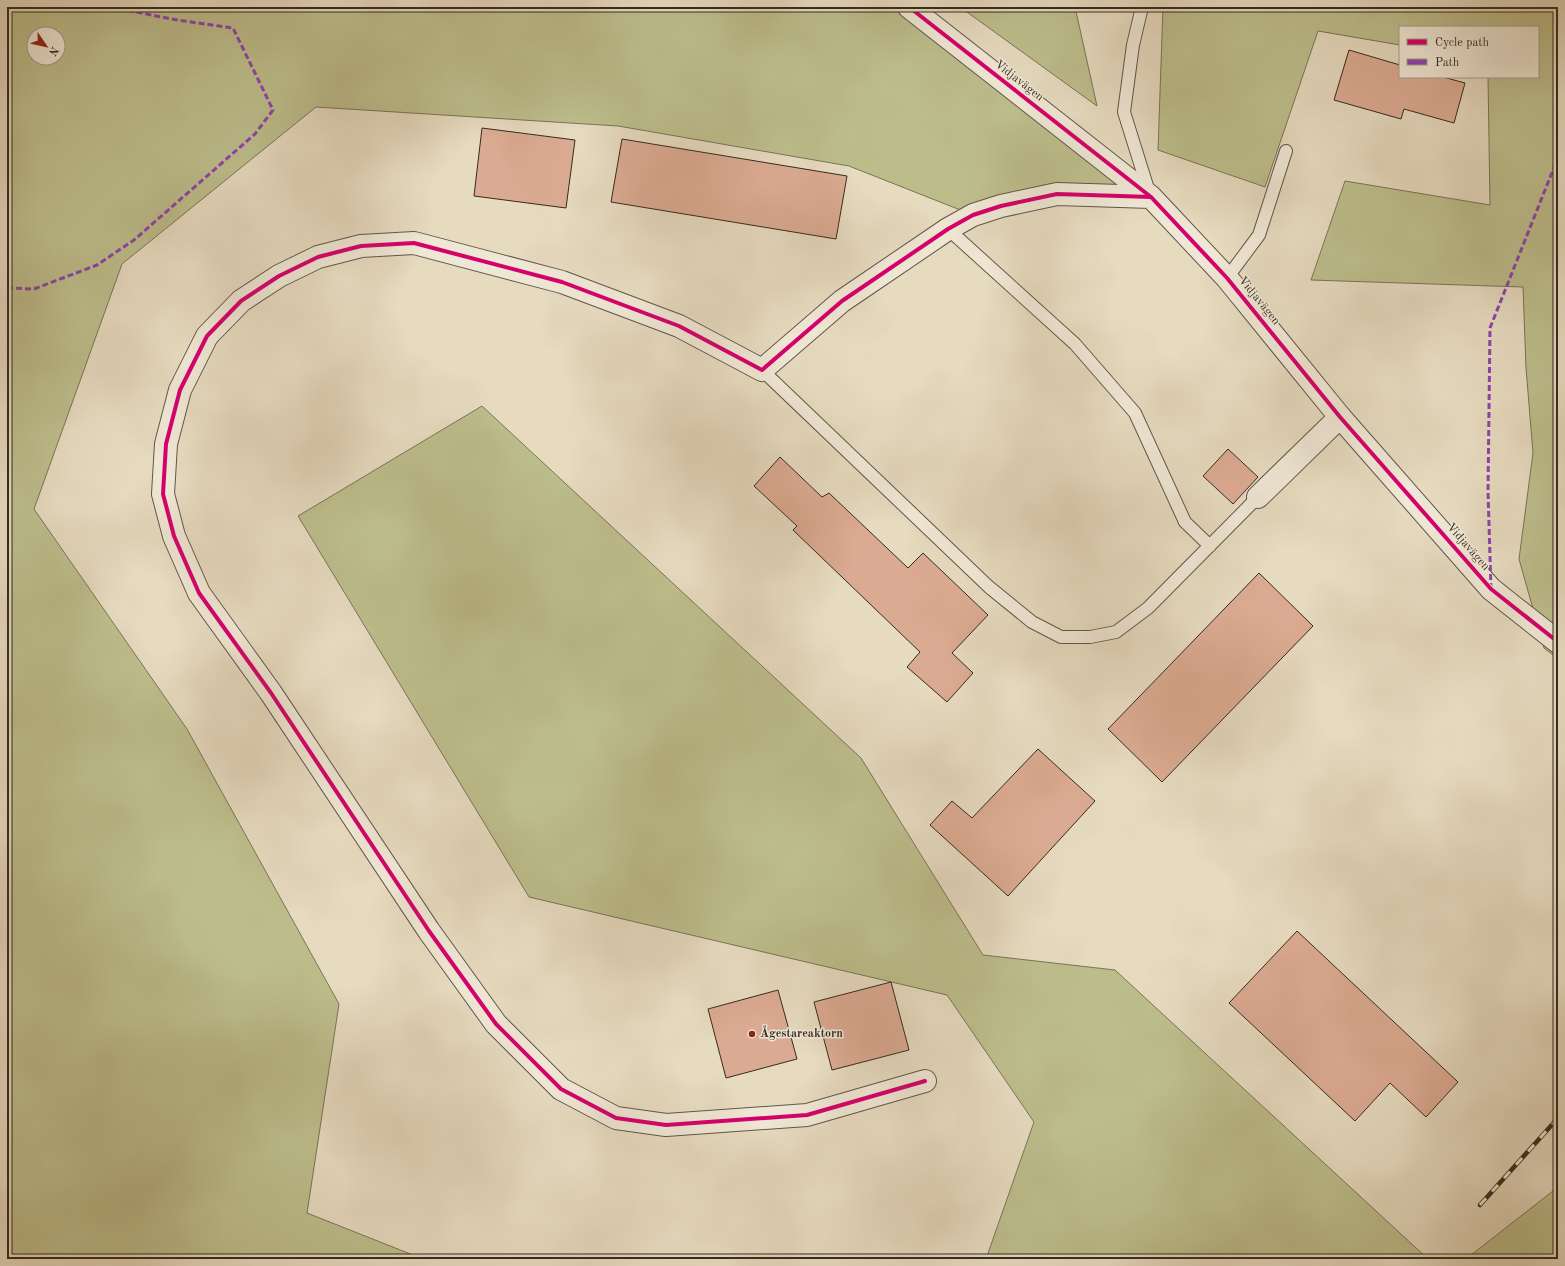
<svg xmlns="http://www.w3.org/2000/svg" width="1565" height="1266" viewBox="0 0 1565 1266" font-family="'Old Standard TT',serif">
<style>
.green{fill:#bdbd8c;stroke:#797456;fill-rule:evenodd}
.building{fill:#dbaa92;stroke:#352b21}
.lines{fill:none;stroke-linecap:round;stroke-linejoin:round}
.service-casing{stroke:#615748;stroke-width:14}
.minor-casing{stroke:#615748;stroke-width:24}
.tertiary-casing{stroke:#615748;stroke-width:24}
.service{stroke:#efe7d5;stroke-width:12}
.minor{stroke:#efe7d5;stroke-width:22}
.tertiary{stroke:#efe7d5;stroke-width:22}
.rail-casing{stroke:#352b21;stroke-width:4.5}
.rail{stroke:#efe7d5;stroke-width:3;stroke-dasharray:9;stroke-linecap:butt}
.quiet{stroke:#8e44ad;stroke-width:3;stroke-dasharray:6 3;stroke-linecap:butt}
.cycleway-casing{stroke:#efe7d5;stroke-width:6}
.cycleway{stroke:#d6006c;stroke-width:4}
.poi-dot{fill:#8f2418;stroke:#efe7d5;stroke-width:1.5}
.labels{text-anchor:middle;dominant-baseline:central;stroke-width:3;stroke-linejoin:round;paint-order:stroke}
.street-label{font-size:12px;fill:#352b21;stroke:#efe7d5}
.poi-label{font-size:12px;font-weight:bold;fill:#352b21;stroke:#efe7d5;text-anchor:start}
</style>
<rect width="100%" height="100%" fill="#e6dabf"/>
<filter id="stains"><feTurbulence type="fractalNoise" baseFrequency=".005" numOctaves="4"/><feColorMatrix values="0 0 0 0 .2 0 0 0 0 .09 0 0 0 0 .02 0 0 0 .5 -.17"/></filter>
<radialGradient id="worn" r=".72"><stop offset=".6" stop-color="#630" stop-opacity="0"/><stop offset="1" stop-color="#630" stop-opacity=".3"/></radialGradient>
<path class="green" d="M7 7H909L1151 197 1057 194 973 215 849 166 618 126 316 107 122 264 34 509 187 729 339 1004 307 1213 423 1259H7ZM34 34H58V58H34Z
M960 7H1075L1097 106Z
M1163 7H1558V659L1544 648 1519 559 1533 453 1526 368 1523 287 1311 280 1345 181 1490 205 1488 77H1538V27H1400V45L1318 31 1265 187 1158 150Z
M482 406 861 758 983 955 1115 970 1428 1259H986L1034 1122 947 995 529 897 298 516Z
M1558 1187V1259H1466Z"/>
<path class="building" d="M1349 50 1400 65V77H1443L1465 83 1454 123 1404 109 1401 119 1334 100Z
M482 128 575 140 566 208 474 196Z
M622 139 847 176 836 239 611 202Z
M1228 449 1258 477 1233 504 1203 476Z
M780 457 822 497 829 493 908 568 923 553 988 615 952 653 973 673 947 702 907 667 920 652 793 530 797 526 754 486Z
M1259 573 1313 626 1162 782 1108 729Z
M1038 749 1095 801 1008 896 930 825 952 801 972 818Z
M1297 931 1458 1082 1426 1117 1390 1083 1355 1121 1229 1003Z
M891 982 909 1050 832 1070 814 1002Z
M778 990 797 1059 726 1078 708 1009Z"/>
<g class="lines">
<g class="service-casing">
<path id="service" d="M1142 7 1133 45 1124 112 1149 192
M948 229 1075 344 1135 413 1185 522 1210 546
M1227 278 1259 235 1286 151
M762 370 989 587 1032 622 1061 637H1090L1116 632 1148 608 1258 497"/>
</g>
<g class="minor-casing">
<path id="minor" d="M909 7 1151 197 1227 278 1340 417 1258 497
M925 1081 807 1115 666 1125 616 1118 561 1089 496 1024 429 931 271 693 199 593 174 536 163 494 166 444 180 390 207 336 241 301 279 276 318 257 361 246 414 243 562 282 679 326 762 370 842 301 948 229 973 215 1001 206 1057 194 1151 197"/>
</g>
<g class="tertiary-casing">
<path id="tertiary" d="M1340 417 1491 589 1558 642"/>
</g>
<use href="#service" class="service"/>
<use href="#minor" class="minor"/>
<use href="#tertiary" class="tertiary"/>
<g class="rail-casing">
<path id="rail" d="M1480 1205 1558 1118"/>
</g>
<use href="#rail" class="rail"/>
<path class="quiet" d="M7 288 34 289 97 265 134 240 255 134 273 110 233 28 177 20 110 7
M1491 589 1488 491 1490 328 1555 165 1558 163"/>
<g class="cycleway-casing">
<path id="cycleway" d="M909 7 1151 197 1227 278 1340 417 1491 589 1558 642
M925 1081 807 1115 666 1125 616 1118 561 1089 496 1024 429 931 271 693 199 593 174 536 163 494 166 444 180 390 207 336 241 301 279 276 318 257 361 246 414 243 562 282 679 326 762 370 842 301 948 229 973 215 1001 206 1057 194 1151 197"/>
</g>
<use href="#cycleway" class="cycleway"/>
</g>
<circle class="poi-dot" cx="752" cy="1034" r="4"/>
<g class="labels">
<g class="street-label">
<text transform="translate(1019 81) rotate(38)">Vidjavägen</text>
<text transform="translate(1259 301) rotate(51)">Vidjavägen</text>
<text transform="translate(1468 547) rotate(49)">Vidjavägen</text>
</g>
<g class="poi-label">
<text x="760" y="1034">Ågestareaktorn</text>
</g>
</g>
<rect width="1565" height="1266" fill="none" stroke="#e6dabf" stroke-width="24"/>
<rect x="8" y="8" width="1549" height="1250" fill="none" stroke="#352b21" stroke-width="2"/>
<rect x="12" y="12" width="1541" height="1242" fill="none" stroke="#352b21"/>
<rect x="1399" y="26" width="140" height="52" fill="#efe7d5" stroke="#a59c8d"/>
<rect x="1407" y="39" width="20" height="6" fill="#d6006c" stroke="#a59c8d"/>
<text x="1435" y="46" font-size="12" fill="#352b21">Cycle path</text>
<rect x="1407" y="59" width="20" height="6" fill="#8e44ad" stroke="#a59c8d"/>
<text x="1435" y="66" font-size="12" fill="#352b21">Path</text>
<g transform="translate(46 46) rotate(124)"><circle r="19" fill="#efe7d5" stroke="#a59c8d"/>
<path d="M0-3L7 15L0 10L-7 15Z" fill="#8f2418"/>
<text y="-6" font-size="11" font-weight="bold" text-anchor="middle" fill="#352b21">N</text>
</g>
<rect width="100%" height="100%" filter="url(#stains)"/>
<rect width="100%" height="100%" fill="url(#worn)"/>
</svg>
